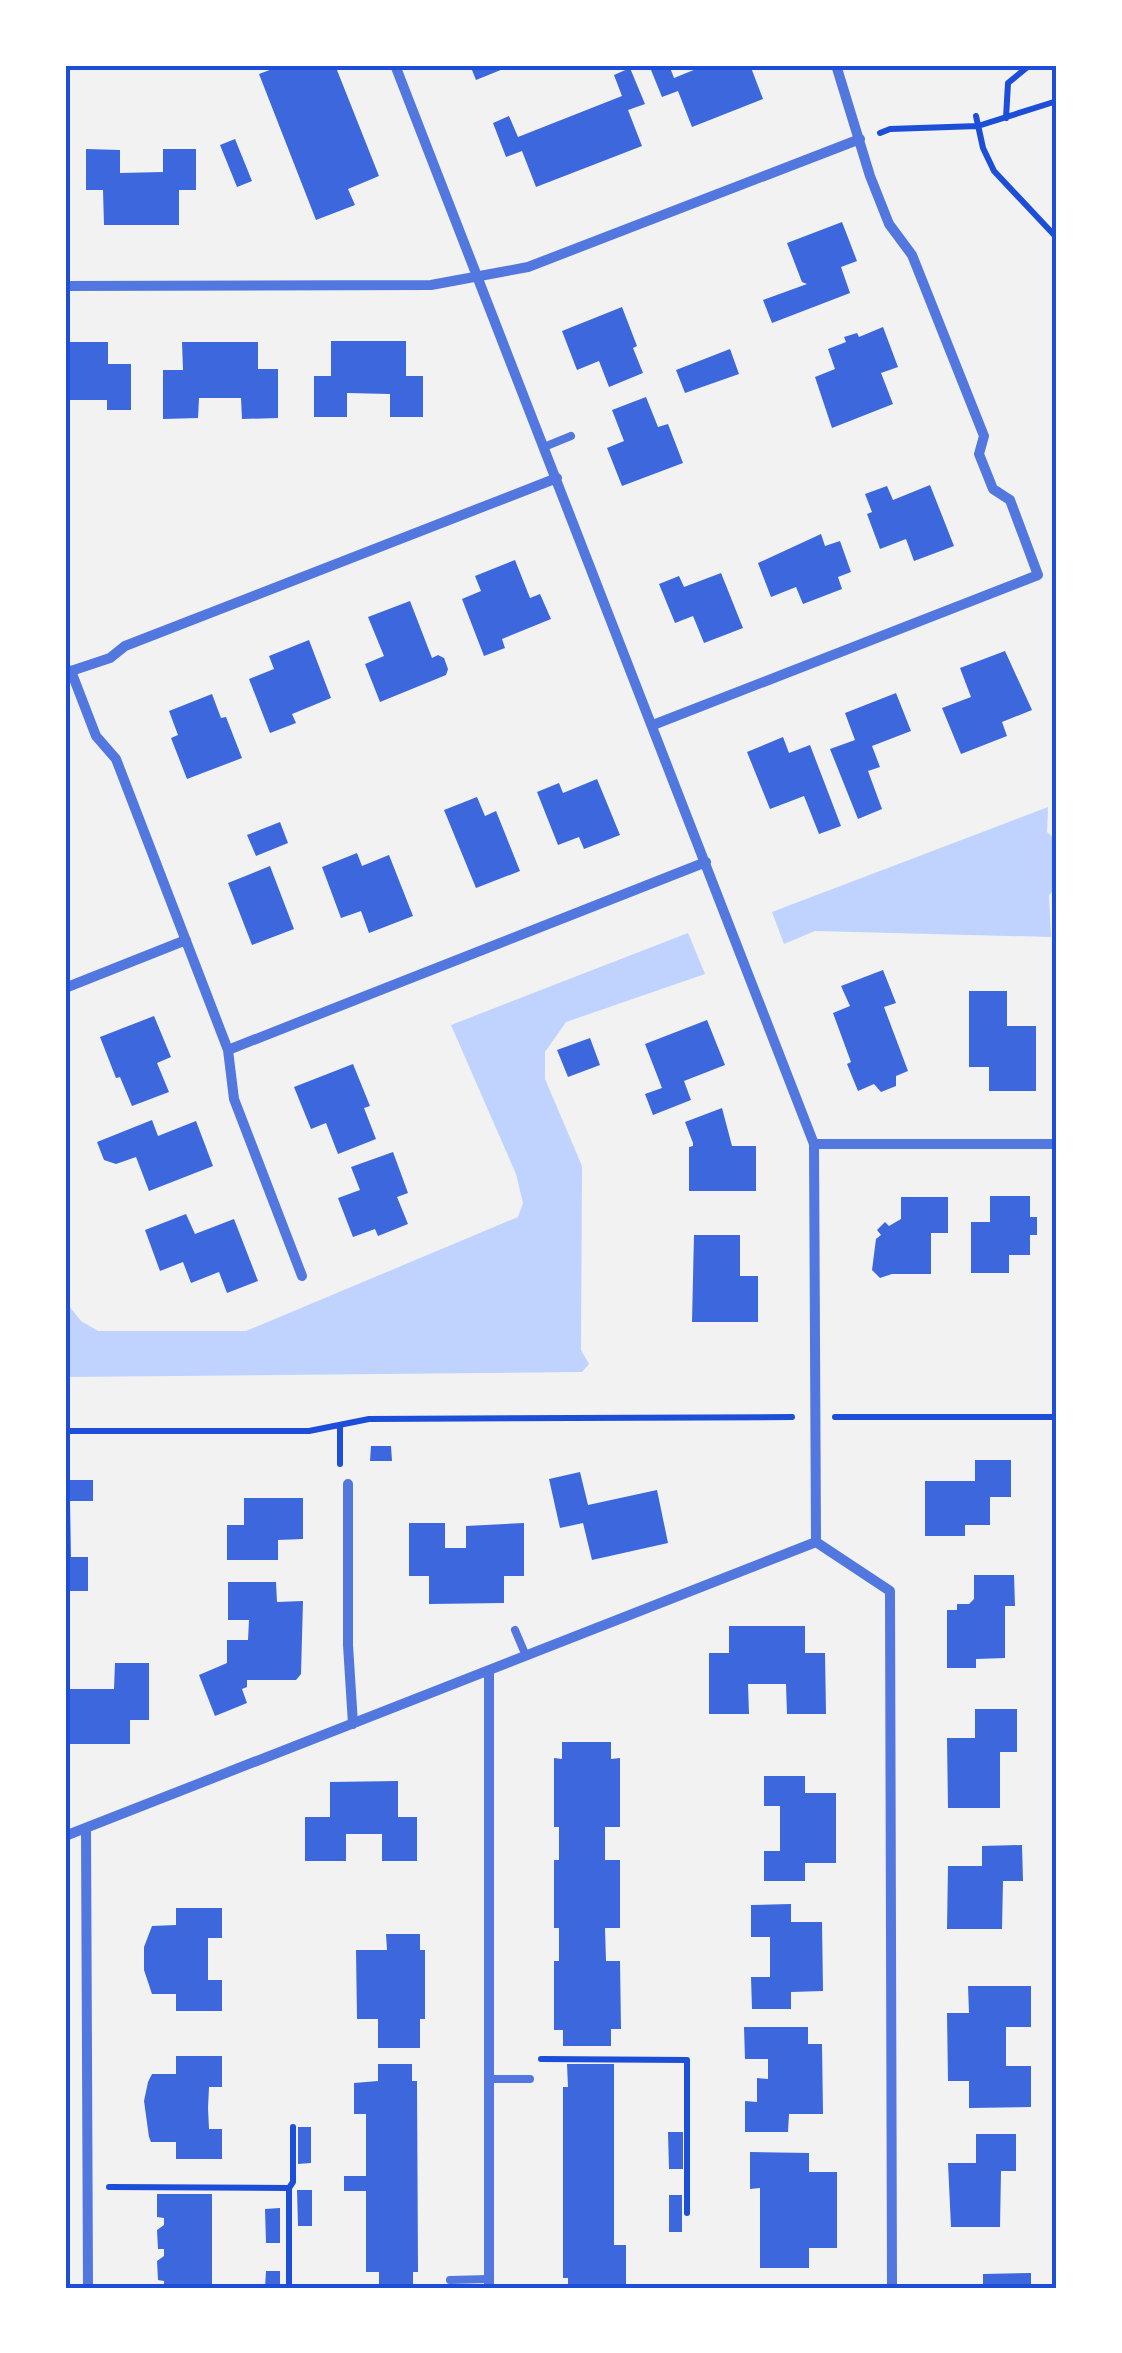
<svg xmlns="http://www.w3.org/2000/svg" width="1122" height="2353" viewBox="0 0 1122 2353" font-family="'Fira Sans',sans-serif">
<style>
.water{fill:#bfd3fe}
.building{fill:#3d67dc}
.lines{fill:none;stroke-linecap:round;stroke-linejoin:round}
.path{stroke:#1d4ed8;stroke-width:6}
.service{stroke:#5277de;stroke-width:8}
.minor{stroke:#5277de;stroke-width:10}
.neatline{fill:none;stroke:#1d4ed8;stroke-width:4}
</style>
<rect width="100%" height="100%" fill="#f2f2f2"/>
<path class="water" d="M1048 807 1047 832 1057 841V887L1049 895 1051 937 815 931 784 944 772 912Z
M688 933 705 974 566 1022 545 1052V1079L582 1166 581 1350 589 1364 582 1372 65 1377V1301L81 1321 98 1331H246L518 1217 523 1203 516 1174 451 1025Z"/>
<path class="building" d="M283 65H335L379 176 348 189 355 205 316 220 259 74Z
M470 65H513L476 80Z
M649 65H669L674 78 706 65H750L763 99 692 127 678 91 662 97Z
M630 68 645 104 628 110 642 146 536 187 522 151 506 157 493 123 509 116 518 137 622 96 614 75Z
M235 139 252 181 237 187 220 145Z
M86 149 120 150V173L163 172V149H196V190H179V225H104L103 190H86Z
M842 222 857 261 841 267 850 293 772 323 763 300 807 284 802 282 787 243Z
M622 307 637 346 633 348 643 373 609 387 599 361 577 370 562 331Z
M883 327 898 367 881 373 893 404 832 428 815 377 835 369 828 349 846 342 844 337 857 333 859 337Z
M331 341H406V376H423V417H390V394L347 393V417H314V376H331Z
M65 342H108V364H131V410H107V400H65Z
M182 342H258V369H278V418L242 419 241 398H199L198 418 163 419V370H183Z
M730 349 739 374 685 393 676 370Z
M646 397 658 427 668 424 683 463 622 486 607 448 624 441 612 410Z
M930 485 954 546 914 561 906 539 880 549 867 514 872 512 865 494 887 486 893 500Z
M821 534 825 546 840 541 851 572 838 577 842 589 803 604 796 587 771 597 758 563Z
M515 560 530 598 540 594 551 619 502 639 505 648 484 656 462 599 481 591 475 576Z
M721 573 743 628 704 643 693 616 675 623 659 584 679 576 684 587Z
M410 601 432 658 438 655 444 658 448 669 446 675 380 702 365 664 384 656 368 617Z
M309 640 331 698 292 714 296 723 270 733 249 679 274 669 269 656Z
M1005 651 1032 710 1002 722 1007 736 961 754 942 708 971 697 960 668Z
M896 693 911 731 872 746 880 767 868 771 882 809 858 819 830 749 855 740 845 713Z
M212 694 221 718 226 717 242 758 187 779 171 738 178 735 169 711Z
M783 737 789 753 810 745 841 826 819 834 804 796 770 809 747 752Z
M597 779 620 835 584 849 579 837 558 845 537 792 559 783 563 793Z
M477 797 485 816 496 811 520 871 476 888 444 810Z
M280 822 288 843 256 856 247 835Z
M357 853 362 866 389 855 413 916 369 933 361 911 341 918 322 867Z
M270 866 294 929 252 945 228 883Z
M883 970 896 1003 884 1007 908 1071 896 1076V1086L881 1092 874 1084 858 1091 847 1064 851 1062 833 1013 850 1006 841 986Z
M969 991H1007V1026H1036V1091H989V1067H969Z
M154 1016 171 1057 157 1063 169 1092 132 1106 120 1077 116 1078 100 1037Z
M707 1020 725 1065 684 1081 691 1100 653 1115 645 1094 662 1088 645 1044Z
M590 1038 600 1065 568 1077 557 1050Z
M353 1064 370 1106 364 1108 376 1139 338 1154 326 1123 311 1129 294 1087Z
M722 1108 732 1146H756V1191H689V1147L693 1146V1143L685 1122Z
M152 1120 158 1136 196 1121 213 1166 149 1191 136 1157 116 1164 104 1160 97 1142Z
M393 1152 408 1193 397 1197 408 1224 378 1236 375 1229 353 1237 338 1198 360 1190 351 1167Z
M990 1196H1030V1217H1037V1235H1030V1255H1009V1273H971V1222H990Z
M901 1197H948V1233H931V1274H892L880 1278 872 1270 876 1239 881 1235 877 1230 885 1222 889 1226 901 1219Z
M186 1214 195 1234 234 1219 258 1281 227 1293 219 1272 191 1283 183 1262 160 1271 145 1230Z
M694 1235H740V1276H758V1322H692Z
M371 1446H391L392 1461H370Z
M975 1460H1011V1497H990V1525H965V1536H925V1481H975Z
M580 1472 588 1505 657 1490 668 1543 592 1560 583 1523 560 1528 549 1479Z
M65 1480H93V1501H70L71 1557H88V1591H65Z
M244 1498H303V1539L278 1540V1560H227V1525H244Z
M409 1523H445V1548H466V1526L524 1523V1576H504V1603L429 1604V1576H409Z
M974 1575H1014L1015 1606H1005V1658L976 1659V1668H947V1610H957V1604H969L974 1599Z
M228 1582H276L277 1602 303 1601 301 1674 296 1680H247V1687L242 1689 247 1703 215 1716 199 1675 227 1663V1640H248L249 1620H228Z
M729 1626H805V1653H825L826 1714H787L786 1684H748L749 1714H709V1653H729Z
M65 1663H69L70 1689H114L115 1663H149V1720H130V1744H65Z
M975 1709H1017V1752H1000V1808H948L947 1738H975Z
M562 1742H611V1759L620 1758V1827H605V1860H620V1928H605L606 1961H620L621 2029H611V2046H563V2030H554V1961H559V1928H554V1860H559V1827H554V1758L562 1759Z
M764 1776H805V1793H836V1863H805V1881H764V1851H780V1806H764Z
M398 1781V1817H417V1861H382V1834H346V1861H305V1817H330V1782Z
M1022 1845 1023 1881H1003L1002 1929H947L948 1866H982V1846Z
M791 1904V1922H822L823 1991 791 1992V2009H752L751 1977H770V1937H751V1905Z
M176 1908H222V1938H208V1980H222V2011H176V1994H152L144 1970V1947L152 1926 176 1925Z
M386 1934H420V1950H425V2019H420V2048H378V2019H357L356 1950H387Z
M968 1986H1031V2027H1006V2066H1031V2107L969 2108V2081H948L947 2013H969Z
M744 2027H808V2044H822L823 2114H789L788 2132H745V2101L757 2102V2078L768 2079V2059H745Z
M176 2056H222V2087H209L208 2108 209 2129H222V2159H176V2142H151L149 2137 144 2101 148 2082 152 2074H176Z
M378 2064H412V2081H417L418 2272H413V2288H379V2272H366V2191H344V2176H366V2114H354V2083L378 2081Z
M567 2064H614V2245H626V2288H568V2278H563V2087H568Z
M298 2127H311V2163L298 2164Z
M668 2132H683V2169H669Z
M976 2134H1016V2171H1001L1000 2227H951L948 2163H976Z
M750 2152 809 2153V2172H837V2248H809V2268H760V2188L750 2189Z
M297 2190H312V2226H298Z
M157 2194H212V2288H164V2281L158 2280 157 2261 164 2256V2249H158L157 2230 164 2225V2218L157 2217Z
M669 2195H682V2232H669Z
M280 2208V2243H266L265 2209Z
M266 2271H280V2288H265Z
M1031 2273V2288H983V2274Z"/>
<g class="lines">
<path class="path" d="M976 116 983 148 994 171 1057 238
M1006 118 1008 83 1030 65
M880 133 890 129 978 126 1057 101
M835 1417H1057
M340 1425V1464
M65 1431H309L369 1419 792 1417
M541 2059 687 2060V2213
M109 2187 289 2188V2288
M289 2188 293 2182V2127"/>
<path class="service" d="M544 447 571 436
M515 1630 526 1656
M489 2079H530
M450 2280 489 2279"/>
<path class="minor" d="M395 65 814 1144 816 1542
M65 286 431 285 528 267 860 139
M66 670 71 671 110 658 125 646 557 478
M71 671 96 736 116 759 228 1050 234 1099 302 1276
M653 725 1038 575 1010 500 993 489 979 454 984 436 912 255 889 224 870 176 836 65
M65 988 186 940
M228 1050 706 862
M814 1144H1057
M348 1484V1645L353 1724
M816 1542 890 1591 892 2288
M489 1671V2288
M86 1828 88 2288
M65 1836 816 1542"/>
</g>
<rect width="1122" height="2353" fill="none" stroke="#ffffff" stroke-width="135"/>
<rect x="68" y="68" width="986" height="2218" class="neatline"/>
</svg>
